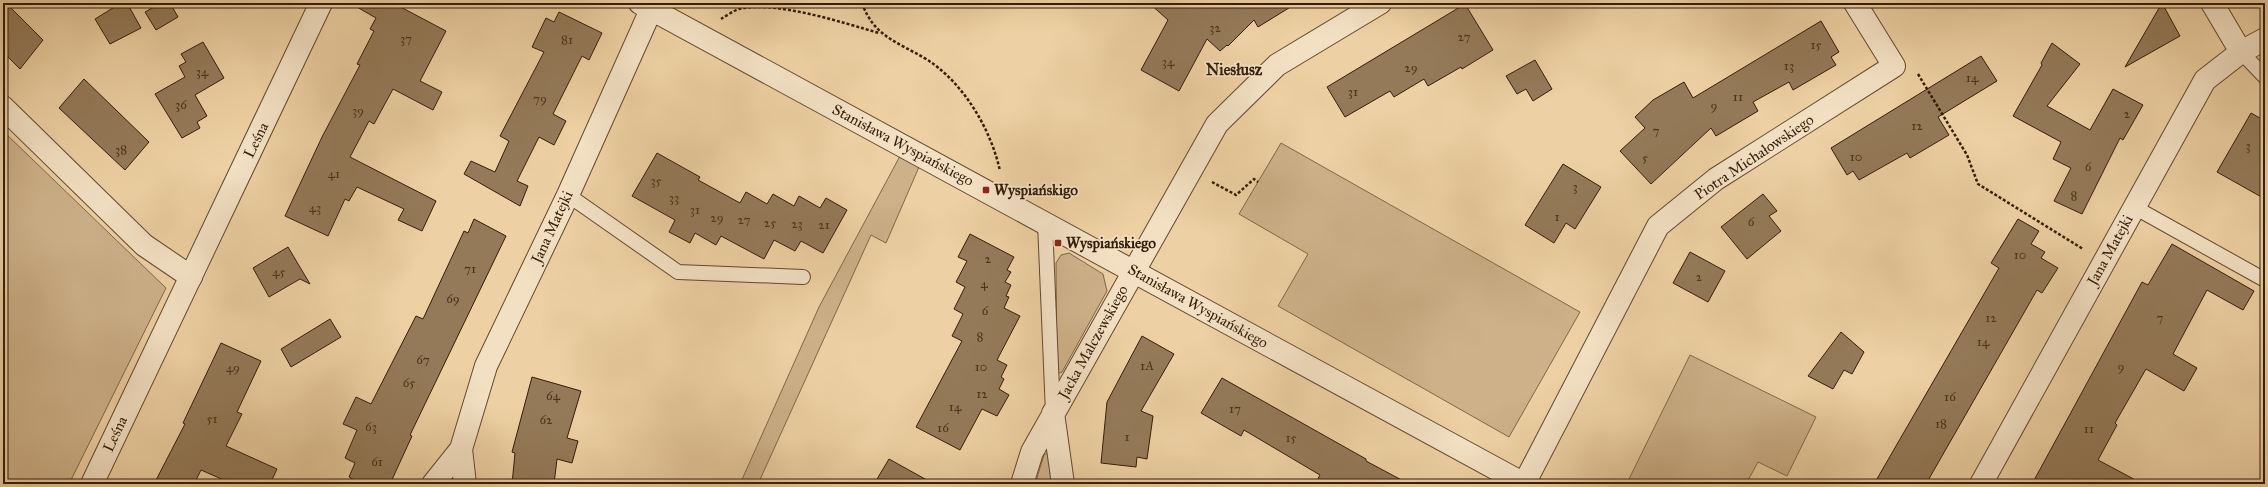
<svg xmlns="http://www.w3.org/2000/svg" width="2268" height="487" viewBox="0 0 2268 487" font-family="'IM FELL Great Primer',serif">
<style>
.green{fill:#ceb189;stroke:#816648}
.building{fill:#947a59;stroke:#341c08}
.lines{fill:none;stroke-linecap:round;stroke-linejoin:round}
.service-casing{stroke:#62492f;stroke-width:16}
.minor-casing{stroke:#62492f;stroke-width:24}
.tertiary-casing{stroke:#62492f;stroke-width:24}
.path{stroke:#341c08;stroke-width:2.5;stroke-dasharray:3 2;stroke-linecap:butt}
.service{stroke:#f3e0c3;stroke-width:14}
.minor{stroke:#f3e0c3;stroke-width:22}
.tertiary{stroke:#f3e0c3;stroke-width:22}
.poi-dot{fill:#8f2418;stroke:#f3e0c3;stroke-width:1.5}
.labels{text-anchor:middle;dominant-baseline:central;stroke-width:3.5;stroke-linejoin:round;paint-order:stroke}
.number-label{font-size:13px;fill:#4c341c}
.street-label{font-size:15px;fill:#341c08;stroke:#f3e0c3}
.poi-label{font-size:15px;font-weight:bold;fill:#341c08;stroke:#f3e0c3;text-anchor:start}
.neighbourhood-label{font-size:16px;font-weight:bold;fill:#341c08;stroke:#f3e0c3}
</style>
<rect width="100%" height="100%" fill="#edd0a3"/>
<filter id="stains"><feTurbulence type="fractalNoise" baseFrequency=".005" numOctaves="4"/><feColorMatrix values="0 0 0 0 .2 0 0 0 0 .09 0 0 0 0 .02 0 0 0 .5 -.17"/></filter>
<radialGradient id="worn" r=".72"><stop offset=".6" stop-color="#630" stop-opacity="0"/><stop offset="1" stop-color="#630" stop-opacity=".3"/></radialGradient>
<path class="green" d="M3 131 166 288 69 484H3Z
M1281 143 1580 312 1509 437 1278 306 1308 254 1239 214Z
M900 156 919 167 886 243 871 235 758 484H740L819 307Z
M1069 253 1103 274 1107 291 1062 372 1057 374 1056 263 1061 255Z
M1690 355 1816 417 1787 476 1758 462 1746 484H1639L1629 479Z
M1049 452 1052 484H1035L1044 455Z"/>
<path class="building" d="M3 3H6L43 40 20 69 3 52Z
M121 3H127L141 28 110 44 95 19Z
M161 3H170L178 17 156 30 145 12Z
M350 3H393L446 31 420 81 442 92 433 110 393 89 374 124 369 121 350 157 436 201 422 231 398 220 404 209 357 187 349 201 345 199 328 236 285 216 322 137 360 65 357 64 374 31 370 29 376 18Z
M1149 3H1297L1258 27 1254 20 1228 46 1227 45 1220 51 1207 39 1179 91 1141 70 1168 20Z
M2162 3 2180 36 2125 67Z
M1465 4 1493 50 1462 69 1461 67 1428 86 1424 79 1394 97 1390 91 1345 117 1327 87Z
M559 12 602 33 589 60 582 56 553 114 566 121 554 145 539 137 517 181 528 186 520 206 464 174 471 161 495 172 509 141 500 136 544 52 532 47 546 18 554 22Z
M1821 21 1839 52 1831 57 1836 65 1793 90 1789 82 1753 102 1758 111 1716 136 1711 128 1651 184 1620 151 1645 128 1635 117 1653 100 1684 82 1693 98Z
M203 42 224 78 195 95 207 116 197 122 200 128 182 138 155 94 185 77 179 66 186 62 181 54Z
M2052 43 2080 64 2047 106 2090 130 2113 89 2143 105 2123 140 2120 138 2082 214 2054 201 2071 168 2053 159 2061 142 2013 116 2042 65 2041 63Z
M1981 56 1997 81 1938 117 1949 135 1910 158 1907 153 1859 180 1853 171 1847 175 1831 148Z
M1535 60 1552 89 1533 101 1526 89 1517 94 1506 76Z
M84 79 149 142 125 170 59 108Z
M2251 113 2265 121V199L2217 172Z
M657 153 700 177 698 180 740 203 746 192 767 204 773 194 794 206 799 196 820 208 826 198 847 210 823 253 801 241 795 251 774 240 764 259 721 236 716 245 695 233 690 243 669 232 675 220 632 196Z
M1563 164 1601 187 1575 229 1566 223 1554 243 1525 225Z
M1763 194 1777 211 1769 216 1781 231 1747 259 1721 227Z
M474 219 506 236 410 435 412 436 390 484H362L349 477 355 463 345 458 357 430 343 424 356 397 371 404 416 316 423 319 464 231 468 233Z
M2018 219 2039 231 2031 244 2045 252 2041 258 2058 268 2042 293 2037 290 1926 484H1874L1999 268 1991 263Z
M970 234 1014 257 1007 270 1011 272 1005 282 1011 285 1006 296 1009 297 1004 308 1020 316 997 360 1007 365 1001 377 1004 379 999 389 1009 395 997 416 982 409 960 450 916 427 962 341 952 336 963 314 954 309 965 287 956 282 967 261 958 257Z
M2172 244 2254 291 2243 310 2207 290 2173 354 2197 368 2184 391 2146 369 2115 423 2117 425 2098 460 2143 484H2032L2142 282 2148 285Z
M288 247 310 284 300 279 269 297 253 268Z
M1690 252 1725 271 1708 302 1673 283Z
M330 319 341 337 291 367 281 349Z
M1841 332 1864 352 1852 374 1844 370 1833 389 1808 376Z
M1142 336 1174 354 1141 411 1153 416 1147 459 1137 457 1136 467 1101 463 1107 402Z
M221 343 261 361 237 412 242 414 226 446 277 469 270 484H233L201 470 194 484H154L185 424 183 423Z
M532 377 581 391 567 438 578 441 572 463 557 459 554 484H512L515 453 512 452Z
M1222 378 1366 459V461L1409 484H1315L1320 475 1244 430 1241 436 1201 413Z
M889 459 934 484H874Z"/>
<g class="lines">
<g class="service-casing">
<path id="service" d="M2241 52 2265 77
M568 195 678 272 803 277
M2134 207 2265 280
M1045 223 1053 413"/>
</g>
<g class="minor-casing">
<path id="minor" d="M640 3 1524 484
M2212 3 2241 52
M3 107 144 245 191 277
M1053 413 1063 484
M433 484 461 449
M465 484 461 449 486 366 568 195 654 3
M1022 484 1032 452 1217 124 1277 65 1380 3
M1524 484 1658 226 1716 179 1894 66 1855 3
M1981 484 2205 80 2241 52 2265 39"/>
</g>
<g class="tertiary-casing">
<path id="tertiary" d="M92 484 321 3"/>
</g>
<path class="path" d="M862 3C874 37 898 42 926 59 963 82 991 129 1000 171
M794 8 796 3
M721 19C726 16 733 11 739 9 774 0 844 23 879 33
M1918 74 1967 155 1978 184 2083 249
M1212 182 1236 195 1254 179 1258 182"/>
<use href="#service" class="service"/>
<use href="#minor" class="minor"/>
<use href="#tertiary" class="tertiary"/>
</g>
<g class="poi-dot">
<rect x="982" y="186" width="8" height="8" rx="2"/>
<rect x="1054" y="239" width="8" height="8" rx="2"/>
</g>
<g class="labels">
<g class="number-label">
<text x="1215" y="28">32</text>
<text x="1464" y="37">27</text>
<text x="406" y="39">37</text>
<text x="567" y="40">81</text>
<text x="1816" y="45">15</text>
<text x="1168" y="62">34</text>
<text x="1789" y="66">13</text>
<text x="1411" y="68">29</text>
<text x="202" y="72">34</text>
<text x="1972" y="78">14</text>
<text x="1353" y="92">31</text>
<text x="1738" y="97">11</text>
<text x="540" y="99">79</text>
<text x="181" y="105">36</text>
<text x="1714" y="106">9</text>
<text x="358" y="111">39</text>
<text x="2127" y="114">2</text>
<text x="1917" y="126">12</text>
<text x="1656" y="131">7</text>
<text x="2248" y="146">3</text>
<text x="121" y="150">38</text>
<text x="1856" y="157">10</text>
<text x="1645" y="158">5</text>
<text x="2088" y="167">6</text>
<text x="334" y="174">41</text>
<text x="656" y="181">35</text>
<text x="1575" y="187">3</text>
<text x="2074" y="196">8</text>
<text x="674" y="198">33</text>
<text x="315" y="208">43</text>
<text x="695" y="210">31</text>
<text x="1557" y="217">1</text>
<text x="717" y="218">29</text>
<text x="744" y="220">27</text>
<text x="1751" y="222">6</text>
<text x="770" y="223">25</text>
<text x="797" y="224">23</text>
<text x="824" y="225">21</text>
<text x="2020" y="255">10</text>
<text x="988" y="259">2</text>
<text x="470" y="269">71</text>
<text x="279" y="272">45</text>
<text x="1699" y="277">2</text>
<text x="984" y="284">4</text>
<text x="453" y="299">69</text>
<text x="985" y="311">6</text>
<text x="1991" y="318">12</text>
<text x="2160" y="318">7</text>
<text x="980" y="337">8</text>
<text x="1983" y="342">14</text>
<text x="423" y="360">67</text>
<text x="1147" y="366">1A</text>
<text x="981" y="367">10</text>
<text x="2121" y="367">9</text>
<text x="233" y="368">49</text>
<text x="409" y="383">65</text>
<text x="982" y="394">12</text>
<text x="553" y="396">64</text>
<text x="1950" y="397">16</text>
<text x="955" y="407">14</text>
<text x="1235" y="409">17</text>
<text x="212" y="419">51</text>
<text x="546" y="420">62</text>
<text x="1941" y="424">18</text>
<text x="371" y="427">63</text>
<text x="943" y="428">16</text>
<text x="2089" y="429">11</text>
<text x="1127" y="437">1</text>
<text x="1291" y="438">15</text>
<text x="377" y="462">61</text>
</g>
<g class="street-label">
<text transform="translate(256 140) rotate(-64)">Leśna</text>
<text transform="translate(903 145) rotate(28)">Stanisława Wyspiańskiego</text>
<text transform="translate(1754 157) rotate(-34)">Piotra Michałowskiego</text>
<text transform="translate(552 227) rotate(-65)">Jana Matejki</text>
<text transform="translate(2110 250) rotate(-61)">Jana Matejki</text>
<text transform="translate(1198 306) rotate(29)">Stanisława Wyspiańskiego</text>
<text transform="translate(1093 342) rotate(-61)">Jacka Malczewskiego</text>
<text transform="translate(115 434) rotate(-65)">Leśna</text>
</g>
<g class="poi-label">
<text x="994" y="190">Wyspiańskigo</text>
<text x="1066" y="243">Wyspiańskiego</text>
</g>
<g class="neighbourhood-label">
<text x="1234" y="69">Niesłusz</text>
</g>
</g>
<rect width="2268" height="487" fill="none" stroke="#edd0a3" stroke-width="16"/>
<rect x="4" y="4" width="2260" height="479" fill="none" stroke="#341c08" stroke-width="2"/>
<rect x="8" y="8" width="2252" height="471" fill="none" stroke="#341c08"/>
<rect width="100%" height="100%" filter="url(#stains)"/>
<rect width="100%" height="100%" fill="url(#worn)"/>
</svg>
